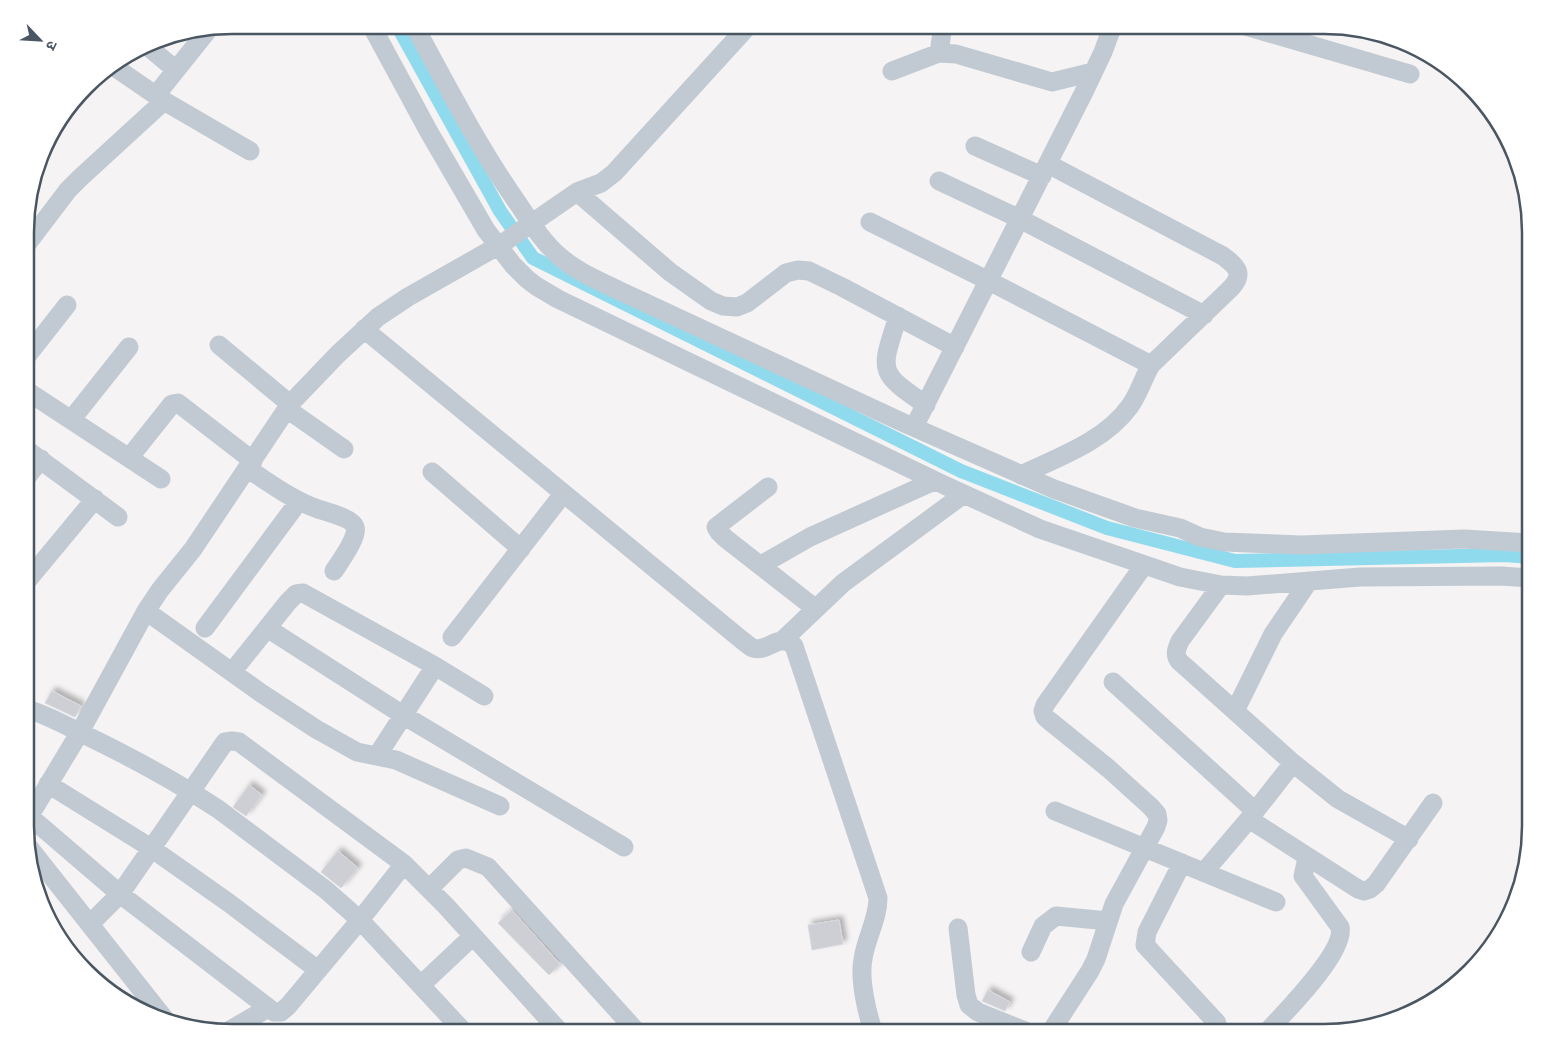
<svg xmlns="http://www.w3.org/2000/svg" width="1556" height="1058" viewBox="0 0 1556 1058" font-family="Roboto,'Noto Sans Devanagari',sans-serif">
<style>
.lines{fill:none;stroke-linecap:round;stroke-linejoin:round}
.canal{stroke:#90daee;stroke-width:14}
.building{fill:#cdcfd5;stroke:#d7d9de;filter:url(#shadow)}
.minor{stroke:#c1cad2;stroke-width:19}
.rim{fill:none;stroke:#4a5661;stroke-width:2.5}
</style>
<defs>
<filter id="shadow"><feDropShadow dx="4" dy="-4" stdDeviation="2.5" flood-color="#0004"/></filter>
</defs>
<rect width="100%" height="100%" fill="#f5f3f3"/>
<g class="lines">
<path class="canal" d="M397 25 500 211 533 258 961 471 1107 528 1235 561 1505 555 1531 557"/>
</g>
<path class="building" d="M52 691 81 706 75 717 45 703Z
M249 785 262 795 246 816 233 807Z
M338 851 358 868 341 888 321 872Z
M512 910 560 964 549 975 498 923Z
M839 920 843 944 812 950 808 925Z
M988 990 1010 1002 1005 1011 982 1001Z"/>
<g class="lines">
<path class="minor" d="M371 25 429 132 486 230 513 265 527 279 536 286 558 299 942 484 1040 529 1180 577 1221 585 1247 586 1360 577 1501 576 1531 578
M414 25C447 86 479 148 519 205 531 223 543 242 559 256 576 271 597 280 618 290L904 423 1054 489 1135 518 1180 528 1200 537 1224 542 1301 545 1464 539 1531 543
M1242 25 1410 74
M146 45 176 70
M939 53 943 25
M113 66 164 101 250 151
M892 71 939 53 956 54 1052 82 1093 72
M156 95 208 30
M975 146 1042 176
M939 181 1020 219 1204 315
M577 192 670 272 711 301 723 306 737 307 747 303 786 273 798 270 809 271 842 287 955 347
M870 222 989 281 1151 365
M27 244 68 190 80 178 164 101
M898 316C881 371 876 371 926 405
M364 329 743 641C746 643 750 647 753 648 769 653 779 631 794 646L878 898C878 919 866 938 863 959 859 979 867 1014 874 1033
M219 345 290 404
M27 356 67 305
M27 391 161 479
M287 409 344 449
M71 420 129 347
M914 427 1084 92 1103 52 1113 25
M27 450 118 517
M129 458 172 404 178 403 253 461
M248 469C270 483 292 500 318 509 327 512 352 518 355 527 359 536 339 563 334 571
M432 472 521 549
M1021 475C1059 457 1105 441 1130 406 1139 394 1143 378 1151 365L1231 288C1245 273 1236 266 1223 256L1048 164
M27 477 41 459
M768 487 716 527 719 532 725 538 816 609
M761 565 810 537 934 481
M27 581 95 499
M1221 585 1180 641C1177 648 1174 654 1179 661L1293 763 1338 799 1409 839
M146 611 261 693 316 729 357 752 396 760 500 806
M205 628 299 501
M267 628 403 715 624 847
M452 637 563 494
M783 640 843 583 964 494
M232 672 288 602 296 594 303 593 435 666 484 696
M1113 682 1255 811
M27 709C47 715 65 725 83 734 129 756 175 781 218 809L326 890 360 920 465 1033
M1235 711 1273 634 1309 581
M377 756 435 666
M48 784 151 848 229 903 318 970
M1055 811 1276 902
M29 816 120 894 274 1012H281L288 1006 360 920 404 864
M1249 819 1358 889 1364 891 1370 889 1376 884 1433 803
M27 820 80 732 146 611 160 590 193 549 290 404 338 354 378 317 408 297 503 243 577 192 601 183 614 173 749 25
M27 845 167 1022
M1182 863 1147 932 1145 945 1217 1023
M1204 872 1249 819 1293 763
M429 889 458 860 466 858 488 867 638 1033
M90 924 120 894 225 742 232 741 239 742 404 864 446 906 561 1033
M958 928 966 995 969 1005 978 1012 1030 1033
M1031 952 1043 926 1056 916 1108 921
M421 985 473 936
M225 1033 268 1008
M1050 1033 1090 971 1096 959 1114 904 1156 827 1158 820 1157 814 1151 807 1109 769 1051 722 1045 717 1043 711 1045 705 1144 565
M1266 1033C1284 1013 1346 952 1340 927L1303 876 1307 858"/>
</g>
<path d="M0 0H1556V1058H0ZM232 34H1324A198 198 0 0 1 1522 232V826A198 198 0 0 1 1324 1024H232A198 198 0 0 1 34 826V232A198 198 0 0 1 232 34Z" fill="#fff" fill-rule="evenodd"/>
<path class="rim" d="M232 34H1324A198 198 0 0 1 1522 232V826A198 198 0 0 1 1324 1024H232A198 198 0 0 1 34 826V232A198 198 0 0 1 232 34Z"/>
<g transform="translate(40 40) rotate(115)" stroke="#ffffff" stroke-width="4" paint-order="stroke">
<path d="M0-4L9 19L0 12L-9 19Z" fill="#4a5661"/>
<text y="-8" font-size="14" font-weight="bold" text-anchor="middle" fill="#4a5661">उ</text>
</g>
</svg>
